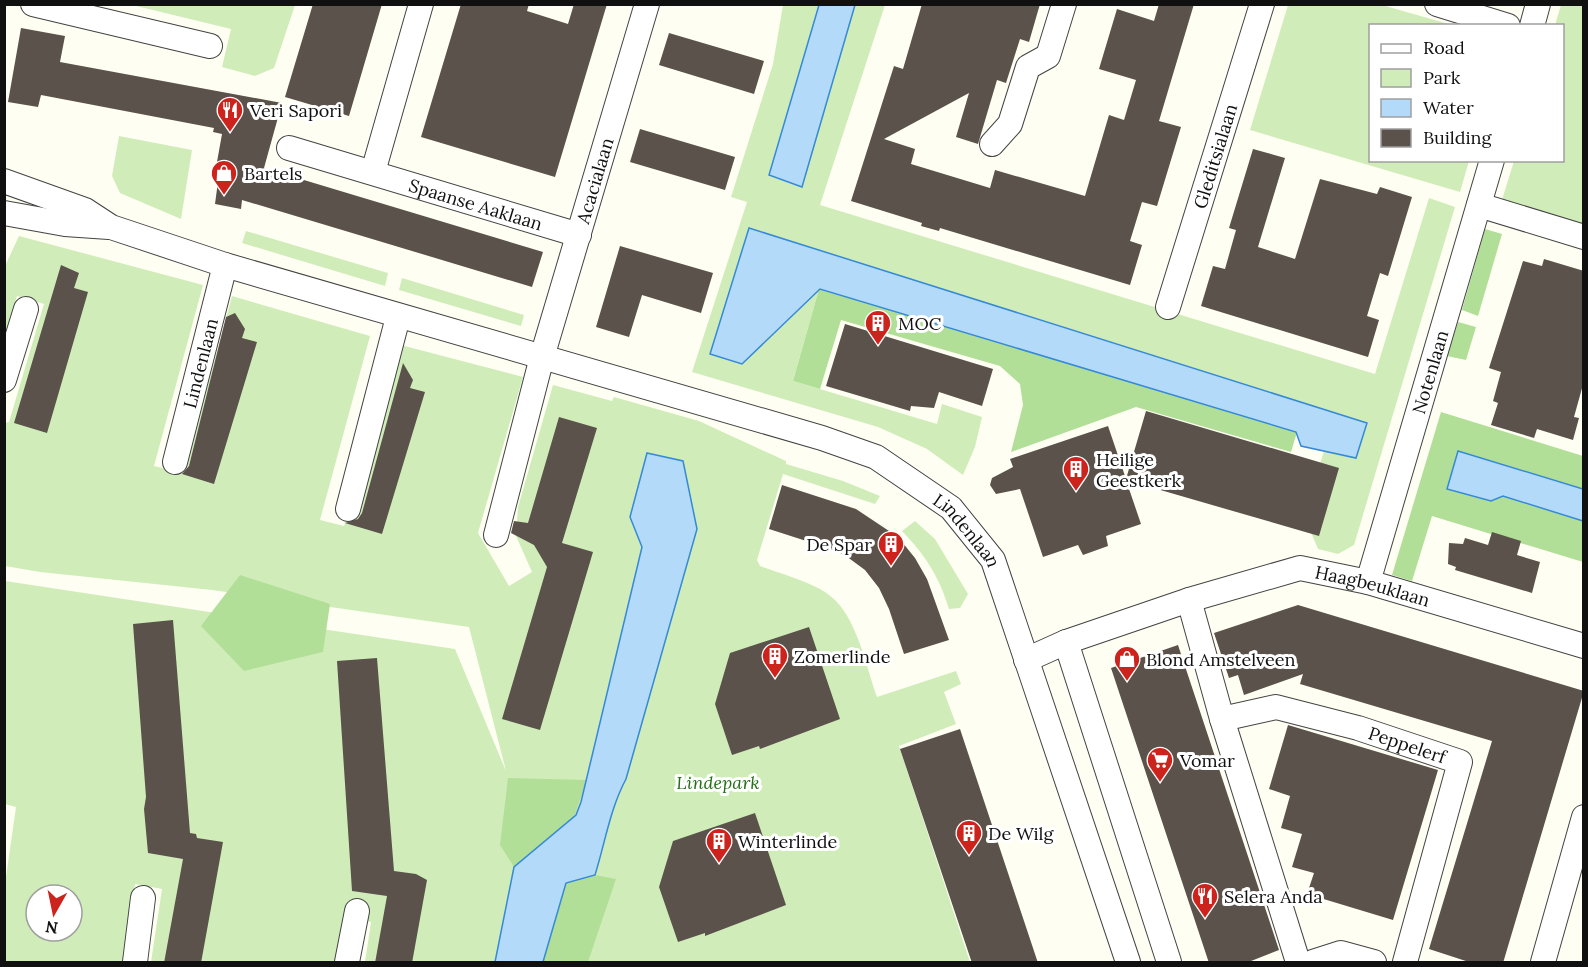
<svg xmlns="http://www.w3.org/2000/svg" width="1588" height="967" viewBox="0 0 1588 967" font-family="Lora,serif">
<style>
.green{fill:#d0edb9;fill-rule:evenodd}
.forest{fill:#b1df97}
.water{fill:#b4dafa;stroke:#3589d7;stroke-width:1.5}
.building{fill:#5a524b}
.lines{fill:none;stroke-linecap:round;stroke-linejoin:round}
.street-casing{stroke:#434343;stroke-width:26}
.street{stroke:#fff;stroke-width:24}
.labels{text-anchor:middle;dominant-baseline:central;stroke-width:6;stroke-linejoin:round;paint-order:stroke}
.poi-label{font-size:18px;fill:#101010;stroke:#fff;text-anchor:start}
.street-label{font-size:18px;fill:#101010;stroke:#fff}
.park-label{font-size:18px;font-style:italic;fill:#256e1a;stroke:#fff}
</style>
<rect width="100%" height="100%" fill="#fffef3"/>
<path class="green" d="M132 5H295L274 68 255 76 222 67 231 29Z
M783 5H819L769 176 802 187 855 5H885L820 205 1375 374 1429 198 1455 207 1354 545 1338 554 1318 549 1304 516 1324 451 1356 458 1367 423 750 228 742 364 819 289 793 381 937 424 942 404 982 417 975 447 963 475 927 449 878 427 692 372 747 202 731 197 773 64Z
M1288 5H1382L1452 25 1370 26V160L1469 161 1460 192 1250 130Z
M1561 5H1583V227L1501 203 1514 161 1562 160V26L1555 25Z
M119 136 192 150 181 219 120 193 112 176Z
M246 231 388 273 385 286 242 243Z
M19 236 203 285 154 466 184 473 232 296 370 336 320 520 344 526 397 344 523 377 478 533 509 586 532 572 516 536 518 507 553 385 612 401 614 397 699 421 786 461V464L843 481 880 496 875 504 783 474 757 560 760 566C781 574 820 584 835 600 858 623 866 666 877 697L956 671 961 684 944 692 956 724 899 746 970 962H365L371 922 343 916 336 962H151L162 889 135 884 123 962H5V884L16 807 5 804V581L455 649 506 771 469 627 212 590 40 572 5 566V423L9 422 44 304 17 296 5 336V266ZM36 895H72V931H36Z
M402 278 524 315 521 326 399 290Z
M915 521 935 539 968 594 960 608 949 609C939 576 925 555 902 531Z"/>
<path class="forest" d="M1485 229 1502 234 1478 316 1462 310Z
M819 289 1297 432 1291 452 1136 407 1011 452 1023 405 1020 384 1000 366 841 320 820 389 793 381Z
M1458 322 1476 327 1466 360 1447 356Z
M1441 412 1583 456V489L1459 451 1503 496 1583 521V562L1432 516 1412 581 1392 575Z
M240 575 330 604 323 652 244 671 201 626Z
M508 778 587 780 574 817 514 867 500 845Z
M595 875 616 879 588 962H543L566 883Z"/>
<path class="water" d="M819 5H855L802 187 769 175Z
M749 228 1367 423 1356 458 1301 446 1296 432 820 289 742 364 710 354Z
M1458 451 1583 489V521L1503 496 1491 501 1447 489Z
M647 453 683 461 697 529 626 779C610 809 605 843 595 875L566 883 543 962H495L514 867 576 815 581 802 642 547 630 517Z"/>
<path class="building" d="M313 4H382L349 116 285 97Z
M461 4H529L527 11 568 24 574 4H607L555 177 421 137Z
M922 4H1040L1029 42 1020 39 1006 83 997 80 978 144 956 137 969 93 884 139 915 149 911 164 990 188 995 170 1085 196 1109 115 1124 120 1136 80 1099 69 1117 9 1154 21 1159 4H1194L1159 121 1181 127 1157 206 1142 202 1130 241 1142 245 1130 285 940 228 939 231 921 226 922 223 851 201 894 66 903 69Z
M21 28 65 36 60 62 282 103 264 168 543 252 532 287 242 200 241 209 215 204 219 174 215 173 222 134 213 132 214 128 41 95 38 107 8 102Z
M669 33 764 61 754 94 659 65Z
M640 129 735 157 725 190 630 162Z
M1253 149 1285 158 1258 247 1295 259 1320 179 1377 194 1380 187 1412 197 1388 276 1380 273 1367 316 1379 320 1368 357 1201 306 1213 266 1225 269 1236 230 1229 228Z
M620 246 713 273 701 313 642 295 629 337 596 327Z
M1544 259 1584 271V381L1574 417 1579 418 1573 440 1537 429 1534 438 1491 425 1498 403 1493 401 1501 372 1489 368 1523 261 1542 266Z
M61 265 79 273 74 288 88 292 47 433 14 423Z
M235 313 245 329 242 338 257 342 214 484 182 474 189 466 226 317Z
M845 324 993 369 982 406 939 392 934 408 911 406 910 411 826 386Z
M403 363 413 380 410 388 425 392 382 534 345 523 358 519 362 513Z
M1146 411 1339 468 1319 536 1126 480 1141 524 1106 536 1108 546 1083 555 1078 545 1043 557 1020 489 996 494 990 485 992 478 1013 467 1010 459 1108 426 1126 479Z
M559 417 597 428 562 543 593 552 540 730 502 719 547 567 534 545 511 533 514 521 528 523Z
M782 485 856 509 898 537 915 558 927 579 949 640 904 654 889 609 879 588 865 570 846 556 825 547 769 529Z
M1492 532 1521 541 1517 555 1540 562 1532 593 1455 570 1456 567 1448 564 1449 543 1463 544 1465 538 1488 545Z
M1298 605 1584 691 1503 963H1472L1429 949 1492 741 1300 684 1303 674 1244 695 1238 675 1229 678 1214 633Z
M173 620 190 833 196 834 197 838 223 842 201 963H164L183 859 148 853 144 809 146 797 133 624Z
M809 627 840 719 760 749 759 746 732 755 715 704 730 653Z
M1178 645 1279 950 1246 963H1209L1111 668Z
M377 658 394 871 416 874 427 880 412 963H375L387 896 352 891 337 661Z
M1288 725 1438 770 1393 920 1307 894 1314 873 1292 867 1302 834 1281 828 1290 796 1269 789Z
M960 729 1038 963H972L900 749Z
M755 813 786 905 705 936V933L678 942 659 887 673 841Z"/>
<g class="lines">
<g class="street-casing">
<g id="street">
<path d="M33 4 210 46"/>
<path d="M1437 4 1508 26"/>
<path d="M1532 26 1538 4"/>
<path d="M992 144 1010 124 1028 67 1048 56 1064 4"/>
<path id="s1" d="M289 148 579 235"/>
<path d="M373 172 421 4"/>
<path id="s2" d="M4 181 85 210 111 227 225 265 822 438 876 457 951 508 993 560 1128 962"/>
<path d="M1479 205 1584 237"/>
<path d="M4 213 65 224 109 227"/>
<path id="s3" d="M1168 307 1262 4"/>
<path d="M4 380 26 309"/>
<path id="s4" d="M175 462 225 265"/>
<path d="M348 509 398 317"/>
<path id="s5" d="M496 535 542 357 647 4"/>
<path id="s6" d="M1368 582 1492 160"/>
<path d="M1189 600 1222 719 1298 962"/>
<path d="M1066 642 1169 962"/>
<path id="s7" d="M1026 660 1066 642 1189 600 1300 568 1368 582 1584 646"/>
<path id="s8" d="M1222 719 1276 707 1358 728 1460 762 1405 962"/>
<path d="M135 962 143 898"/>
<path d="M347 962 357 911"/>
<path d="M1313 962 1341 953 1374 962"/>
<path d="M1543 962 1584 817"/>
</g>
</g>
<use href="#street" class="street"/>
</g>
<defs>
<g id="restaurant-pin" transform="scale(1.35)"><path d="M0 17L-7.5 6A9.5 9.5 0 1 1 7.5 6Z" fill="#cc231d" stroke="#fff"/><path d="M-5-6h1v4h1v-4h1v4h1v-4h1v5L-1.5 .5V6h-2V.5L-5-1ZM5-6V6H3V1.5H1.5Q1.5-4 5-6Z" fill="#fff"/></g>
<g id="shop-pin" transform="scale(1.35)"><path d="M0 17L-7.5 6A9.5 9.5 0 1 1 7.5 6Z" fill="#cc231d" stroke="#fff"/><path d="M-5-2.5h2.3a2.7 3.5 0 0 1 5.4 0H5L5.5 6h-11ZM-1.5-2.5h3a1.5 2.3 0 0 0-3 0Z" fill="#fff"/></g>
<g id="building-pin" transform="scale(1.35)"><path d="M0 17L-7.5 6A9.5 9.5 0 1 1 7.5 6Z" fill="#cc231d" stroke="#fff"/><path d="M-4-6H4V6H1V3H-1V6H-4ZM-2.5-4.3h1.7v1.8h-1.7ZM.8-4.3h1.7v1.8H.8ZM-2.5-1h1.7V.8h-1.7ZM.8-1h1.7V.8H.8Z" fill="#fff"/></g>
<g id="supermarket-pin" transform="scale(1.35)"><path d="M0 17L-7.5 6A9.5 9.5 0 1 1 7.5 6Z" fill="#cc231d" stroke="#fff"/><path d="M-6-5.5h2.5l.6 2H6L4.5 2H-2.5L-4.4-4H-6ZM-1.5 3.2a1.3 1.3 0 1 0 .1 0ZM3 3.2a1.3 1.3 0 1 0 .1 0Z" fill="#fff"/></g>
</defs>
<g fill-rule="evenodd">
<use href="#restaurant-pin" x="230" y="110"/>
<use href="#shop-pin" x="224" y="173"/>
<use href="#building-pin" x="878" y="323"/>
<use href="#building-pin" x="1076" y="469"/>
<use href="#building-pin" x="891" y="544"/>
<use href="#building-pin" x="775" y="656"/>
<use href="#shop-pin" x="1127" y="659"/>
<use href="#supermarket-pin" x="1160" y="760"/>
<use href="#building-pin" x="969" y="833"/>
<use href="#building-pin" x="719" y="841"/>
<use href="#restaurant-pin" x="1205" y="896"/>
</g>
<g class="labels">
<g class="poi-label">
<text x="250" y="110">Veri Sapori</text>
<text x="244" y="173">Bartels</text>
<text x="898" y="323">MOC</text>
<text x="1096" y="459">Heilige<tspan x="1096" dy="21">Geestkerk</tspan></text>
<text x="872" y="544" text-anchor="end">De Spar</text>
<text x="794" y="656">Zomerlinde</text>
<text x="1146" y="659">Blond Amstelveen</text>
<text x="1180" y="760">Vomar</text>
<text x="988" y="833">De Wilg</text>
<text x="738" y="841">Winterlinde</text>
<text x="1224" y="896">Selera Anda</text>
</g>
<g class="street-label">
<text stroke="none"><textPath href="#s3" startOffset="158">Gleditsialaan</textPath></text>
<text stroke="none"><textPath href="#s5" startOffset="368">Acacialaan</textPath></text>
<text stroke="none"><textPath href="#s1" startOffset="195">Spaanse Aaklaan</textPath></text>
<text stroke="none"><textPath href="#s4" startOffset="102">Lindenlaan</textPath></text>
<text stroke="none"><textPath href="#s6" startOffset="219">Notenlaan</textPath></text>
<text stroke="none"><textPath href="#s2" startOffset="1034">Lindenlaan</textPath></text>
<text stroke="none"><textPath href="#s7" startOffset="364">Haagbeuklaan</textPath></text>
<text stroke="none"><textPath href="#s8" startOffset="192">Peppelerf</textPath></text>
</g>
<g class="park-label">
<text x="718" y="782">Lindepark</text>
</g>
</g>
<rect width="1588" height="967" fill="none" stroke="#101010" stroke-width="12"/>
<rect x="1369" y="24" width="195" height="138" fill="#ffffff" stroke="#9f9f9f" stroke-width="1.5"/>
<rect x="1381" y="44" width="30" height="9" fill="#ffffff" stroke="#9f9f9f" stroke-width="1.5"/>
<text x="1423" y="54" font-size="18" fill="#101010">Road</text>
<rect x="1381" y="69" width="30" height="18" fill="#d0edb9" stroke="#9f9f9f" stroke-width="1.5"/>
<text x="1423" y="84" font-size="18" fill="#101010">Park</text>
<rect x="1381" y="99" width="30" height="18" fill="#b4dafa" stroke="#9f9f9f" stroke-width="1.5"/>
<text x="1423" y="114" font-size="18" fill="#101010">Water</text>
<rect x="1381" y="129" width="30" height="18" fill="#5a524b" stroke="#9f9f9f" stroke-width="1.5"/>
<text x="1423" y="144" font-size="18" fill="#101010">Building</text>
<g transform="translate(54 913) rotate(189)"><circle r="28" fill="#ffffff" stroke="#9f9f9f" stroke-width="1.5"/>
<path d="M0-4.5L10 22L0 15L-10 22Z" fill="#cc231d"/>
<text y="-9" font-size="16" font-weight="bold" text-anchor="middle" fill="#101010">N</text>
</g>
</svg>
